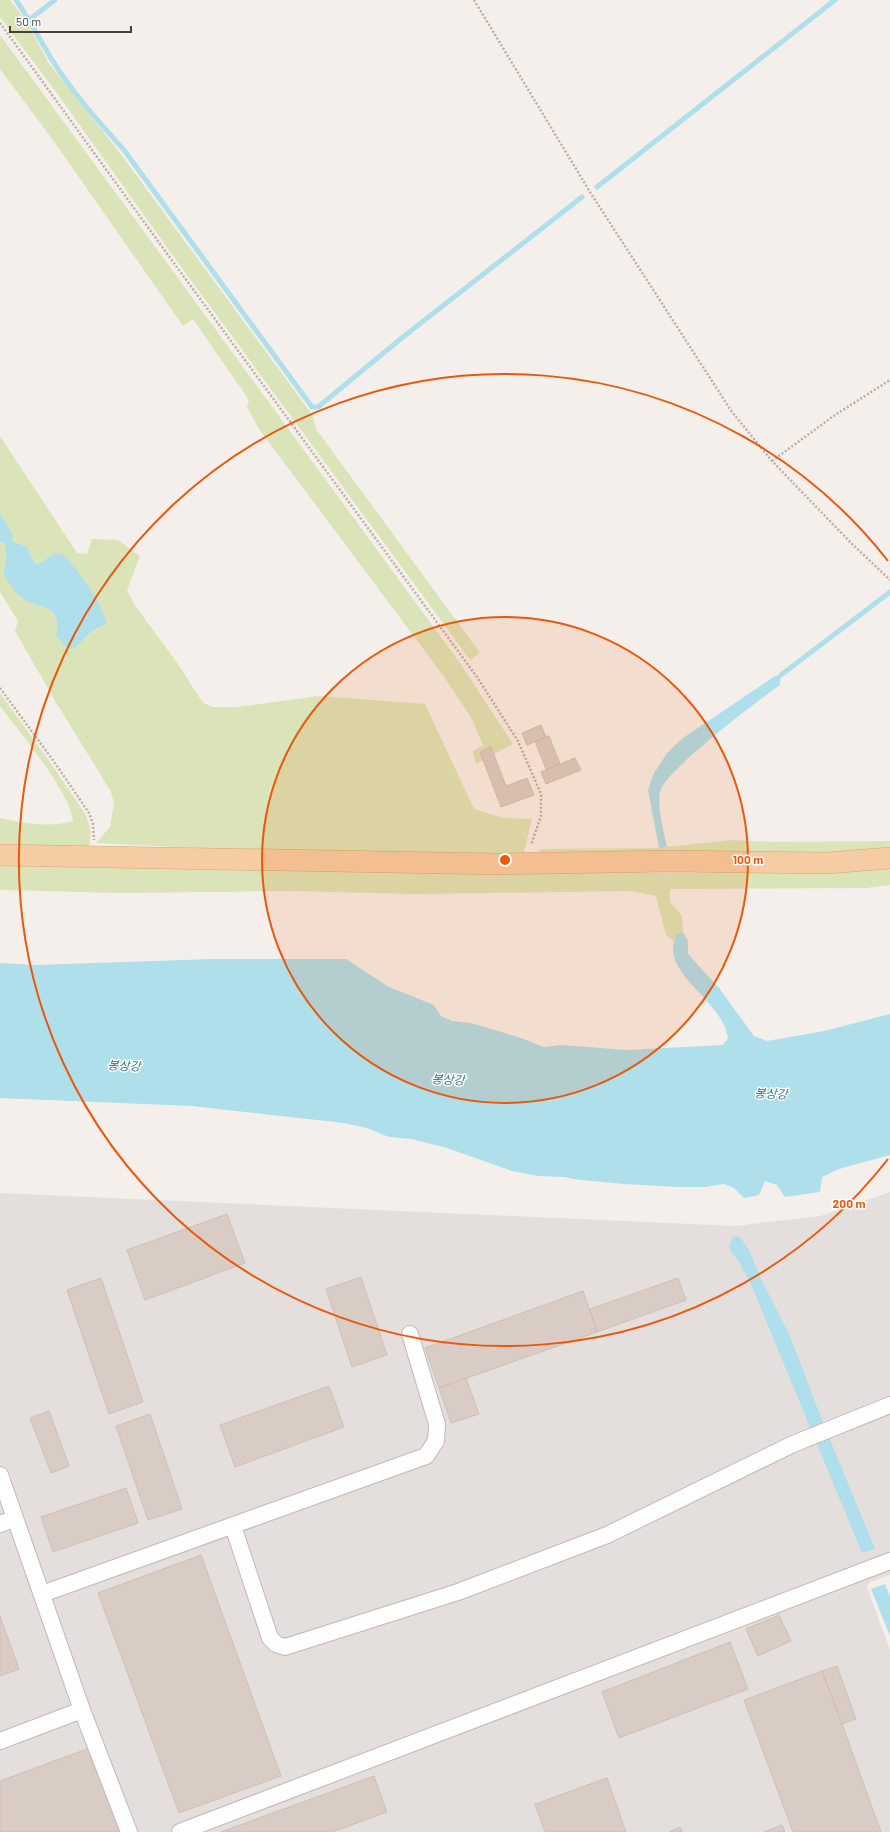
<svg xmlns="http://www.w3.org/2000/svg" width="890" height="1832" viewBox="0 0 890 1832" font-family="Barlow,'Noto Sans KR',sans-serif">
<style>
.industrial{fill:#e4dfdc}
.green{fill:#dae4b8}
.water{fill:#aedfeb}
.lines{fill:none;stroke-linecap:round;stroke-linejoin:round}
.stream{stroke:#aedfeb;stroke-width:5}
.building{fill:#d8ccc4;stroke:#cfbfb5}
.minor-casing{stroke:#c2b8b1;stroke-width:18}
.major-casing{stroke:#daa574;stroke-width:22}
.path{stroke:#bfaea1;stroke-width:2.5;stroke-dasharray:2 2;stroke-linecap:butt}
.minor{stroke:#fff;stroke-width:16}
.major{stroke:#f5cca3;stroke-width:21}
.ring{fill:none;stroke:#e8590c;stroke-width:2}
.labels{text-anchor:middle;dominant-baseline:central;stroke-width:3;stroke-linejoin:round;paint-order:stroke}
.water-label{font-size:12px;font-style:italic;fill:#337a8c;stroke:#fff}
.centre{fill:#e8590c;stroke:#fff;stroke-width:2}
.ring-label{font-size:12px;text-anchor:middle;font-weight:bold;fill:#e8590c;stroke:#fff;stroke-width:3;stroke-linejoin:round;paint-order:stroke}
</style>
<rect width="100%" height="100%" fill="#f4efeb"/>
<path class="industrial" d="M890 1192V1575L869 1583 867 1587 890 1650V1832H0V1193L735 1226 820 1216Z"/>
<path class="green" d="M0 0H10L28 24 48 62 120 153 313 416 316 429 480 653 470 660 171 253 56 92 0 17Z
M0 35 462 666 513 744 476 764 473 751 483 745 472 719 445 678 259 429 247 407 249 400 193 319 183 326 55 143 0 69Z
M0 436 77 553 87 554 92 539 118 540 140 556 127 590 136 607 178 664 199 697 204 703 212 707H237L319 696 425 704 474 809 503 818 532 819 523 856 301 853 96 843 110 827 114 802 110 790 57 704 15 631 18 621 0 592V542L5 544 6 562 33 603C52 608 60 616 56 636L85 639 94 630 107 623 53 553 44 561 35 564 27 547 11 541 13 535 0 513Z
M0 693 52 765 86 815 91 832 89 850 0 849V818C24 823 49 828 73 821 69 790 20 733 0 706Z
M731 840 778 842 890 841V853L542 858 539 849 659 848Z
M0 862 668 873 828 871 890 865V885L866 888 670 889V902L682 916 683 932 676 934 674 942 666 935 656 896 631 891 413 894 294 891 120 893 0 890Z"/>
<path class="water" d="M0 513 13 535 12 541 27 547 35 564 44 561 53 553 64 555C82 576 98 596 107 623L94 630 74 648 68 649 56 636C62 602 40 611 22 598 14 592 8 581 3 573L6 562 5 544 0 542Z
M781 675 780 685C758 701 664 771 660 792 657 807 664 832 667 847L659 848 648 790 654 773 668 752 683 738 775 676Z
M683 932 688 941V954L719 988 754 1036 767 1041 824 1031 890 1014V1155L839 1169 822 1177 820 1192 785 1197 777 1185 765 1181 759 1195 744 1198 734 1188 724 1184 705 1187H679L624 1184 581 1180 563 1177 539 1176 512 1171 447 1148 411 1139 389 1137 367 1128 344 1123 192 1106 0 1098V963L35 965 213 959H346L389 987 434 1005 441 1016 452 1021 471 1023 518 1037 544 1047 562 1045 626 1050 723 1045 728 1038C723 1004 674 980 673 950 673 945 675 939 676 934Z
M736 1236 740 1237 749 1250 762 1281 790 1336 824 1425 875 1549 862 1553 750 1282C746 1276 744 1271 741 1265 735 1253 724 1253 733 1237Z
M885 1584 890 1597V1636L871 1589Z"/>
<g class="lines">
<path class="stream" d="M16 0C29 19 39 38 51 58 71 91 98 121 124 150L312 407H318L403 337 582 197
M30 19 55 0
M597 187 835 0
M781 675 890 592"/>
</g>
<path class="building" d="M541 725 546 737 527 745 522 733Z
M549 736 560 764 546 769 535 741Z
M491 747 506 786 527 778 534 795 501 807 480 752Z
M575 758 581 770 546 784 541 772Z
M227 1214 245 1263 145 1300 127 1250Z
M361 1277 387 1355 352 1367 326 1289Z
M101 1278 143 1402 109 1414 67 1290Z
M678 1278 686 1300 597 1332 590 1309Z
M583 1291 597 1332 439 1388 425 1348Z
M466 1378 479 1414 451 1423 439 1388Z
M329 1386 344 1427 235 1467 220 1425Z
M49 1411 69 1466 51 1473 30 1418Z
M150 1414 182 1509 148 1520 116 1426Z
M126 1488 138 1523 53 1552 41 1517Z
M201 1555 281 1776 179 1813 98 1593Z
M779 1615 791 1641 758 1656 746 1629Z
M0 1616 19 1669 0 1676Z
M730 1642 748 1689 619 1738 602 1692Z
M837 1666 856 1719 842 1724 822 1671Z
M822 1671 842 1724 881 1832H793L744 1700Z
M95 1746 126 1832H0V1781Z
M374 1776 387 1812 332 1832H221Z
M607 1778 626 1832H545L535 1804Z
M782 1825 785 1832H764Z
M680 1827 682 1832H669Z"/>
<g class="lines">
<g class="minor-casing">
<path id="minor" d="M0 1475 82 1710 129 1832
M0 1524 15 1518
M233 1526 270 1638 276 1644 285 1647 458 1592 607 1535 793 1444 890 1405
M42 1594 426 1456 436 1441 437 1424 410 1334
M0 1741 82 1710
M180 1832 890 1561"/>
</g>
<g class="major-casing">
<path id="major" d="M0 855 497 864 671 861 828 863 890 858"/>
</g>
<path class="path" d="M474 0 590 192 732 412 772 461 852 544 890 580
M0 23 168 255 477 677 518 741 541 794V816L531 845
M772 461 835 415 890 380
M0 688 55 763 89 813 93 824 94 840"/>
<use href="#minor" class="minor"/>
<use href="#major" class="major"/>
</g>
<circle cx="505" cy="860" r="243" fill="#e8590c" fill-opacity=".12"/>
<g class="ring">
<circle cx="505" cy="860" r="243"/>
<path d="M888 1159A486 486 0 1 1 888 561"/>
</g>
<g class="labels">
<g class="water-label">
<text transform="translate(124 1065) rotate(3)">봉상강</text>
<text transform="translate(448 1079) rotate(3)">봉상강</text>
<text transform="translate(771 1093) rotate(3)">봉상강</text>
</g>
</g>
<circle cx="505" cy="860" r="6" class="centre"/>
<g class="ring-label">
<text x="748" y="864">100 m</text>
<text x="849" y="1208">200 m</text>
</g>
<path d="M10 26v6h121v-6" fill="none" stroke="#483f39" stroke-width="2"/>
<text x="16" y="26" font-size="12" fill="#483f39" stroke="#ffffff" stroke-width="3" paint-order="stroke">50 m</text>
</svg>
